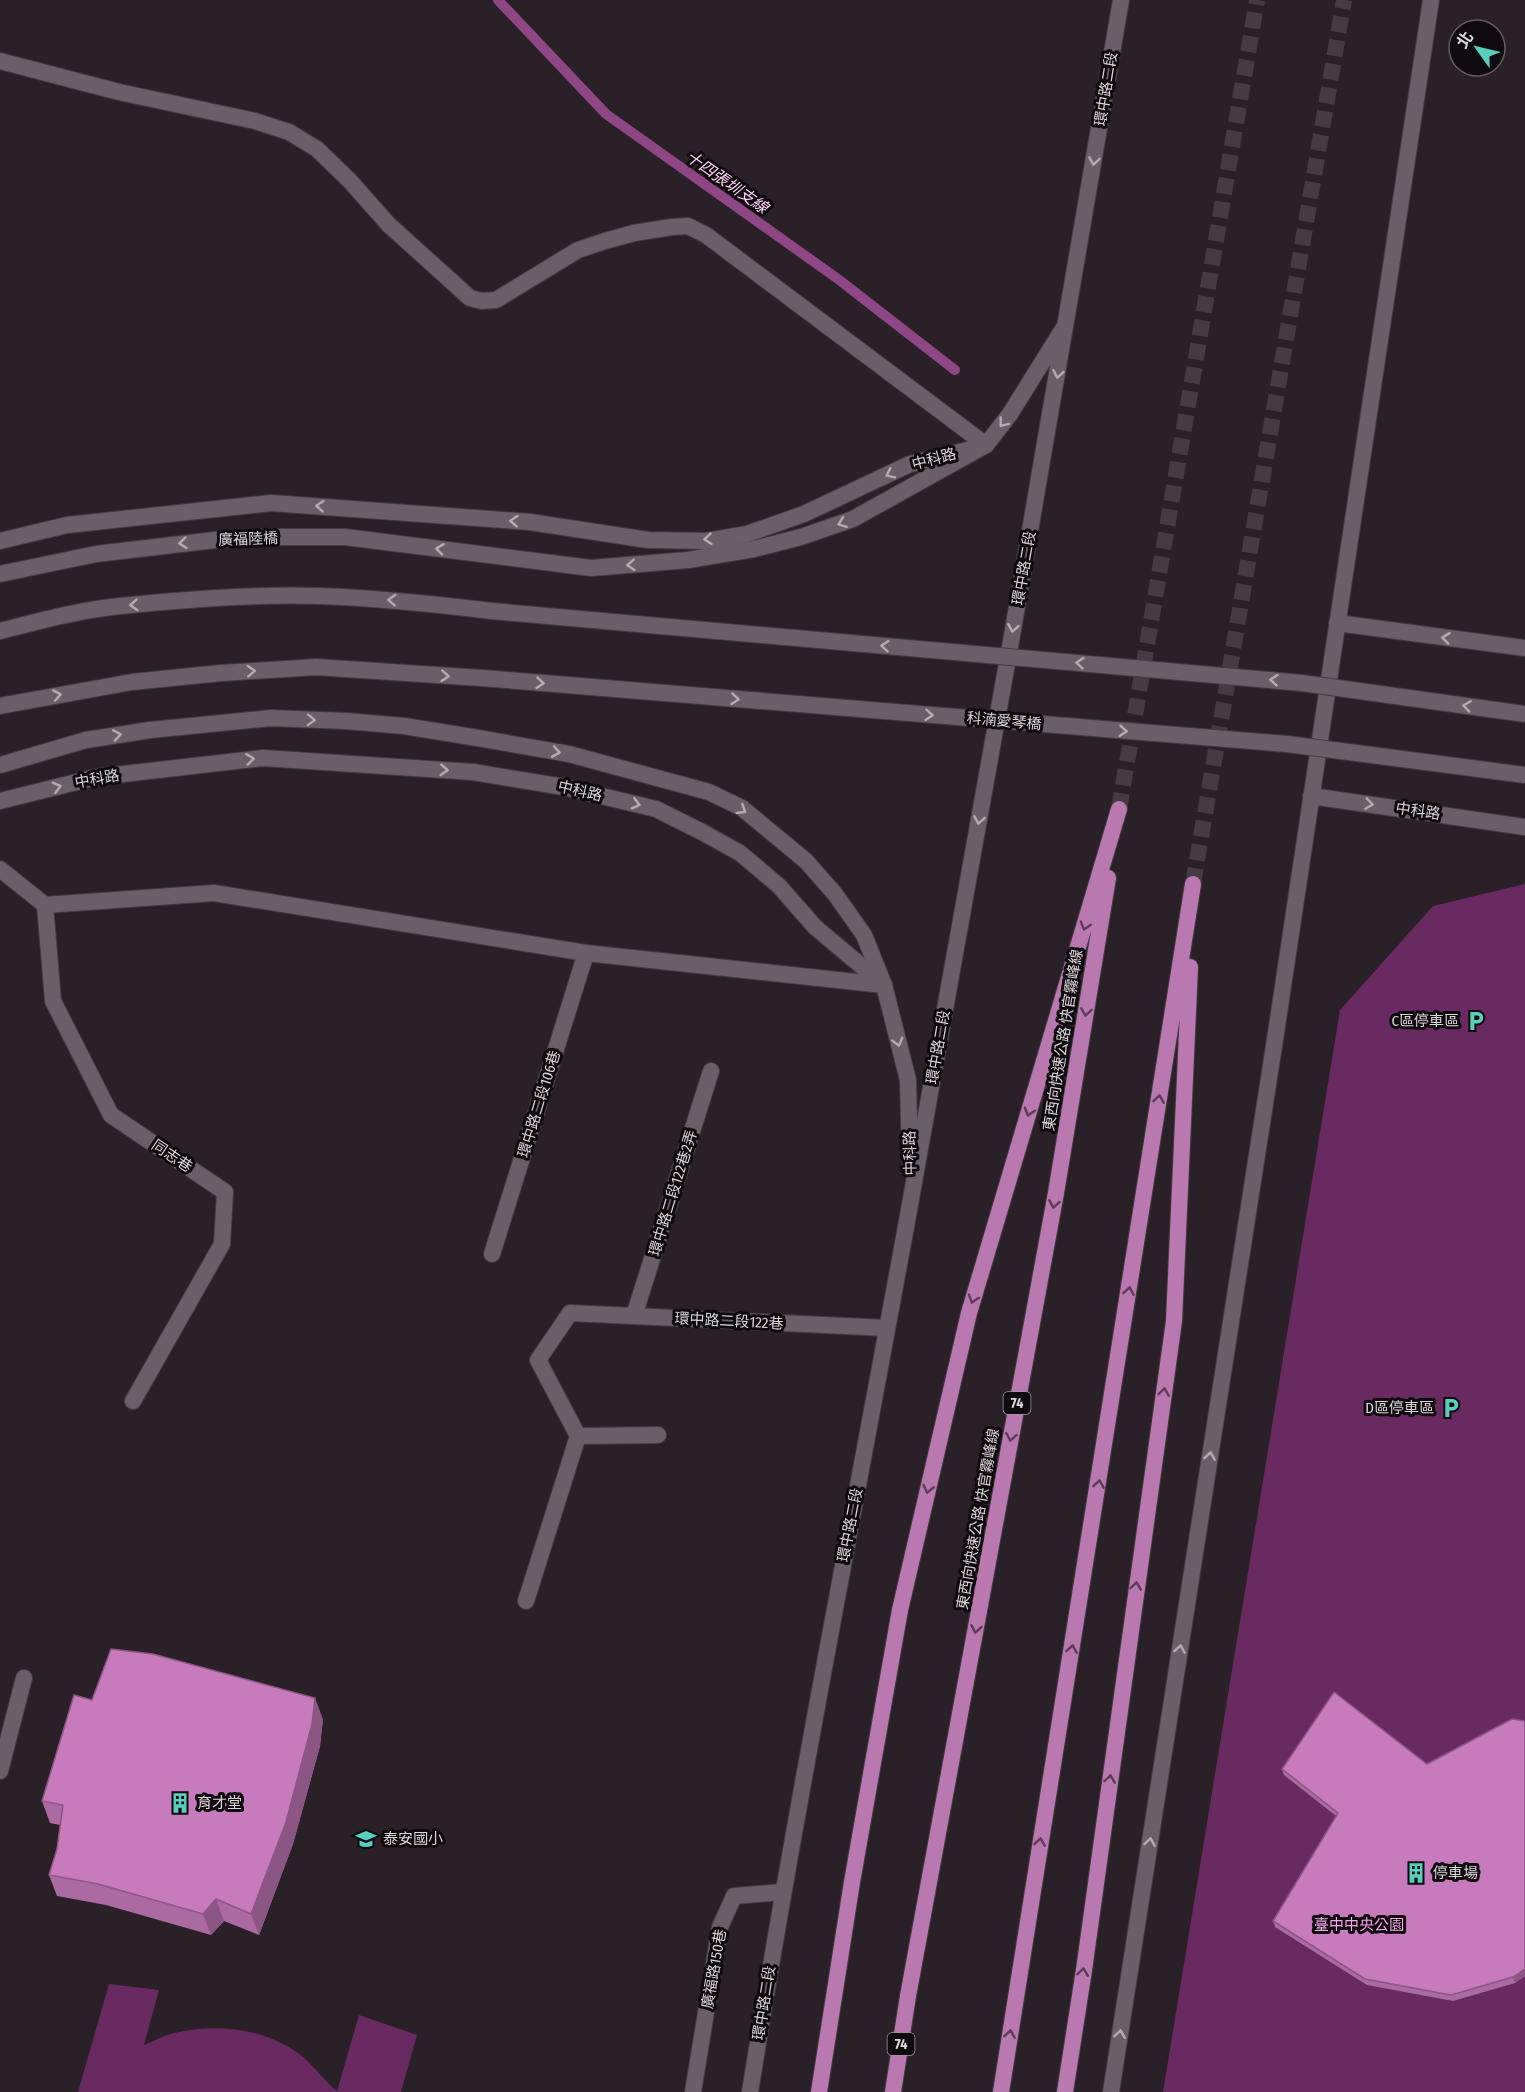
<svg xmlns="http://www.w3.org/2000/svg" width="1525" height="2092" viewBox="0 0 1525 2092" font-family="'Fira Sans Condensed','Noto Sans TC',sans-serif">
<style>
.green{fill:#692a61}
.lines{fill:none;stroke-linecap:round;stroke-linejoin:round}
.stream{stroke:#8f4685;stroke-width:10}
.trunk-tunnel{stroke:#453b43;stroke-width:16;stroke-dasharray:16 8;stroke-linecap:butt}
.service-casing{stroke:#423b41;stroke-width:18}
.tertiary-casing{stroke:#423b41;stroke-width:18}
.trunk-casing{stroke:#423b41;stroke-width:18}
.service{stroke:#6a5f68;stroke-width:16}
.tertiary{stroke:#6a5f68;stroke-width:16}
.trunk{stroke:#ba78b0;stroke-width:16}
.tertiary-bridge-casing{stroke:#423b41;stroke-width:18;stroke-linecap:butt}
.tertiary-bridge{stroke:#6a5f68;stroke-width:16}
.wall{fill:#ac6aa2}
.shaded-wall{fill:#8c5684}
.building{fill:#c87bbc;stroke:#8c5684;stroke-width:1.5}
.oneway{stroke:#b4acb3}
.oneway2{stroke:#5c3c57}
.labels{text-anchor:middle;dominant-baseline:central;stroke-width:6;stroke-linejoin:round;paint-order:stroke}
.shield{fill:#100b0f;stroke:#9f989e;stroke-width:1.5}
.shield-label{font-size:14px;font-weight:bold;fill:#dcd5db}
.street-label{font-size:15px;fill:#dcd5db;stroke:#100b0f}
.poi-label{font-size:15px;fill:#dcd5db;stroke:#100b0f;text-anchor:start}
.park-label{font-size:15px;fill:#f5a5e8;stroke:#100b0f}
.water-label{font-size:16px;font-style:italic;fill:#fdd3f5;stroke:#100b0f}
</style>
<rect width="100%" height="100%" fill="#2a2028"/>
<path class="green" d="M1525 884V2092H1163L1340 1010 1433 906Z
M109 1984 159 1990 144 2045C154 2041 164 2035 174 2033 216 2023 262 2028 298 2053 313 2064 323 2080 337 2091L359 2015 417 2035 401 2092H78Z"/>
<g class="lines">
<path class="stream" d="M498 0 606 114 838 279 955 370"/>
<path class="trunk-tunnel" d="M1119 809 1257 0
M1193 884 1344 0"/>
<g class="service-casing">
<path id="service" d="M0 61 119 92 255 121 289 132 317 149 350 181 389 225 470 298 482 301 496 300 578 250 605 241 634 233 672 227 688 226 706 235 986 445
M0 541 67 525 271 503 530 522 648 540 706 541 747 534 804 514 910 464 976 448
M0 801 97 777 263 758 473 772 564 787 656 809 702 832 740 853 779 886 815 927 884 985
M0 869 45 905 214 893 586 953 884 985
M45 905 53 1001 111 1115 225 1192 222 1244 133 1401
M492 1254 586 953
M634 1316 711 1071
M578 1436 658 1435
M526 1601 578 1436 538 1360 570 1313 887 1328
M0 1771 24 1678
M693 2092 720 1927 734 1896 782 1892"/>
</g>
<g class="tertiary-casing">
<path id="tertiary" d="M0 574 96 554 215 540 272 537H345L591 568 688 560 754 549 801 537 853 519 986 445 1010 414 1063 329
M1337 623 1525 648
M0 631C39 621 80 610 120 606 186 599 254 594 320 596 377 598 434 604 492 611
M0 706 132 682 221 673 316 667 482 678
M0 765 86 740 150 730 271 718 346 721 404 726 478 738 569 754 709 792 742 808 806 861 835 894 864 935 884 985 908 1080 910 1162
M1311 796 1525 827
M750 2092C798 1793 857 1497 911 1199 984 800 1054 400 1121 0
M1111 2092 1276 1033 1431 0"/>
</g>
<g class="trunk-casing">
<path id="trunk" d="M819 2092 852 1882 900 1610 969 1313 1119 809
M893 2092 908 1996 1056 1193 1108 878
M1001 2092 1193 884
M1065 2092 1084 1970 1174 1321 1190 967"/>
</g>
<use href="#service" class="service"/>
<use href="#tertiary" class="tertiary"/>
<use href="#trunk" class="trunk"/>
<g class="tertiary-bridge-casing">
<path id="tertiary-bridge" d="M492 611 1302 683 1525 714
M482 678 1287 744 1525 775"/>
</g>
<use href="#tertiary-bridge" class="tertiary-bridge"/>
</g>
<path class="wall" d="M323 1719 320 1746 293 1844 259 1935 224 1921 211 1935 106 1905 57 1896 49 1875 57 1849 60 1825 50 1823 42 1801Z
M1525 1721V1976L1515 1983 1453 2001 1367 1985 1275 1927 1273 1921 1336 1816 1284 1775 1282 1769 1427 1764Z"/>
<path class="shaded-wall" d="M315 1698 323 1719 320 1746 293 1844 259 1935 251 1914Z
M216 1899 224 1921 211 1935 203 1914Z
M1525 1969V1976L1515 1983 1513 1977Z"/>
<path class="building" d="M111 1649 153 1654 315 1698 312 1724 286 1822 251 1914 216 1899 203 1914 98 1884 49 1875 57 1849 63 1805 42 1801 74 1695 92 1700Z
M1334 1692 1427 1764 1512 1719 1525 1721V1969L1513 1977 1451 1995 1365 1979 1273 1921 1338 1813 1282 1769Z"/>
<defs><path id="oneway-chevron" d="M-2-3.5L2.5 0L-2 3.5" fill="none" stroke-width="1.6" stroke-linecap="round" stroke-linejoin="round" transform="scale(1.5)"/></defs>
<g class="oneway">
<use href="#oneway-chevron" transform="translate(1094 161) rotate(99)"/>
<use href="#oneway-chevron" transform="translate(1058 374) rotate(100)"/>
<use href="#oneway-chevron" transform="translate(1003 423) rotate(128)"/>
<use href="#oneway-chevron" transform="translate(890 474) rotate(154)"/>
<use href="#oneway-chevron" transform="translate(320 506) rotate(-176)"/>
<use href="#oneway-chevron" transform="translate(514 521) rotate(-176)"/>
<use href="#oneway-chevron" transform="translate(842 523) rotate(160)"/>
<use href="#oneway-chevron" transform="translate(708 539) rotate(175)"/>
<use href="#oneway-chevron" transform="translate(183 543) rotate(174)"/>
<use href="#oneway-chevron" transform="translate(440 549) rotate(-173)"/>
<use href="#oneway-chevron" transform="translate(631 565) rotate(176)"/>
<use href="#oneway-chevron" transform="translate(392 600) rotate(-177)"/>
<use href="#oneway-chevron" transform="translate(134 605) rotate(176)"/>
<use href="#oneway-chevron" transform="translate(1013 628) rotate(100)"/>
<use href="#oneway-chevron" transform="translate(1446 638) rotate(-173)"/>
<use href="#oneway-chevron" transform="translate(885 646) rotate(-175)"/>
<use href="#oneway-chevron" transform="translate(1080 663) rotate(-175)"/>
<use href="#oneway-chevron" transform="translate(251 671) rotate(-3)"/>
<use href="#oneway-chevron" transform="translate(445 676) rotate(4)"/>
<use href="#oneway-chevron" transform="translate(1274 680) rotate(-175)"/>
<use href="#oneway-chevron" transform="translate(540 683) rotate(5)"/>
<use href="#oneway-chevron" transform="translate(57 695) rotate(-10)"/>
<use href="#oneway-chevron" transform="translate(735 699) rotate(5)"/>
<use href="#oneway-chevron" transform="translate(1467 706) rotate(-172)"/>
<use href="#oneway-chevron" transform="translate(929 715) rotate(5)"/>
<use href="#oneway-chevron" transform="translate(311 720) rotate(2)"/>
<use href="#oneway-chevron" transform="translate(1123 731) rotate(5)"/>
<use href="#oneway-chevron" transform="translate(117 735) rotate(-9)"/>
<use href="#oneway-chevron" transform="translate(556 752) rotate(10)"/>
<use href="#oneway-chevron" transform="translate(250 759) rotate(-7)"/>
<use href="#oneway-chevron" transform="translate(444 770) rotate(4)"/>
<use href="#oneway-chevron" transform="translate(57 787) rotate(-14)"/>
<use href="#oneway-chevron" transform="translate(636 804) rotate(14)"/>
<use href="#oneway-chevron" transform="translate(1369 804) rotate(8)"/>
<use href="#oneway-chevron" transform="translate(742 810) rotate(32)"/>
<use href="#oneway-chevron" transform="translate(979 820) rotate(100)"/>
<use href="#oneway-chevron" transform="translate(898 1042) rotate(75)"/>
<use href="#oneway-chevron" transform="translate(1210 1456) rotate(-81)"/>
<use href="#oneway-chevron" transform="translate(1180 1649) rotate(-81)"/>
<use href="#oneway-chevron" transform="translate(1150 1842) rotate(-81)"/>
<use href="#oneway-chevron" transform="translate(1120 2034) rotate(-81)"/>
</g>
<g class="oneway2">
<use href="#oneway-chevron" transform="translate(1085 926) rotate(107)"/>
<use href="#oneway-chevron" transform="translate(1086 1012) rotate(99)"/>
<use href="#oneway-chevron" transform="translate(1159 1099) rotate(-81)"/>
<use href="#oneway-chevron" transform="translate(1029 1112) rotate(107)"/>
<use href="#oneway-chevron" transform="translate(1054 1204) rotate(100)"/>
<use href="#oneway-chevron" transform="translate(1129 1291) rotate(-81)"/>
<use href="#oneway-chevron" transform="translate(973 1299) rotate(107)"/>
<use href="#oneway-chevron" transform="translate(1164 1392) rotate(-82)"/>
<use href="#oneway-chevron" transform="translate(1011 1437) rotate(100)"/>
<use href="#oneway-chevron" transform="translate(1099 1484) rotate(-81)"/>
<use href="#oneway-chevron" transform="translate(928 1489) rotate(103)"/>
<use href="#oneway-chevron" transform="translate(1136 1586) rotate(-82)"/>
<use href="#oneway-chevron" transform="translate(976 1629) rotate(100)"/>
<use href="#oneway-chevron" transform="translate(1072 1649) rotate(-81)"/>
<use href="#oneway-chevron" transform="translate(1110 1779) rotate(-82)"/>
<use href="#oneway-chevron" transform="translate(1040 1842) rotate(-81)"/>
<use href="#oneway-chevron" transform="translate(1083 1972) rotate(-82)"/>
<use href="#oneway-chevron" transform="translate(1010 2034) rotate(-81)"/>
</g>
<defs>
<g id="parking-bare" transform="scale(1.62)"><path d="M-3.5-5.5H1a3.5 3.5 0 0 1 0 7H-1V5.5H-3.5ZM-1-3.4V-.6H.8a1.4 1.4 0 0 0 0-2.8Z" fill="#5acebd" stroke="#100b0f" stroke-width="2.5" paint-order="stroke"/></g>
<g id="building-bare" transform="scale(1.62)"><path d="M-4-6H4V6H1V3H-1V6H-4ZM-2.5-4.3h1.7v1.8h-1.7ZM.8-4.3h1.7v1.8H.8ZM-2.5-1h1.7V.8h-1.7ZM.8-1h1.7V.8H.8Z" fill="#5acebd" stroke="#100b0f" stroke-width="2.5" paint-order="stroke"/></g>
<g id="school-bare" transform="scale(1.62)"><path d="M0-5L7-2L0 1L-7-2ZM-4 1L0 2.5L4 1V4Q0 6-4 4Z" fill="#5acebd" stroke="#100b0f" stroke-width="2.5" paint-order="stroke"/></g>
</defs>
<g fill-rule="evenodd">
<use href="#parking-bare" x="1476" y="1021"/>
<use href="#parking-bare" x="1451" y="1408"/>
<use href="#building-bare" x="180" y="1803"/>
<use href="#school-bare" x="366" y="1839"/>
<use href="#building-bare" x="1416" y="1873"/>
</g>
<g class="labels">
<g class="shield">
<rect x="1003.5" y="1392" width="27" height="22" rx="4.5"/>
<rect x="887.5" y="2033" width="27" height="22" rx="4.5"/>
</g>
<g class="shield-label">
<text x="1017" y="1403">74</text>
<text x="901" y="2044">74</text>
</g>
<g class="street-label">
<text transform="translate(1106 89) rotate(-81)">環中路二段</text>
<text transform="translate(934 459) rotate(-15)">中科路</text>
<text transform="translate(248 539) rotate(-2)">廣福陸橋</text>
<text transform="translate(1024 568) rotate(-80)">環中路二段</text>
<text transform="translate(1004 721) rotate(5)">科湳愛琴橋</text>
<text transform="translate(97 779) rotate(-10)">中科路</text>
<text transform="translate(580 791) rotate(13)">中科路</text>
<text transform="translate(1418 811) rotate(8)">中科路</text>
<text transform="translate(1063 1040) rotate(-81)">東西向快速公路 快官霧峰線</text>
<text transform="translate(938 1047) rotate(-80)">環中路二段</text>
<text transform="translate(539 1104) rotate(-73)">環中路二段106巷</text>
<text transform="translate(910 1153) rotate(-91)">中科路</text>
<text transform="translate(172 1156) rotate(34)">同志巷</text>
<text transform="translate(673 1193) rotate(-73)">環中路二段122巷2弄</text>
<text transform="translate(729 1321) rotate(3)">環中路二段122巷</text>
<text transform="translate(978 1519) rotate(-80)">東西向快速公路 快官霧峰線</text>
<text transform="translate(850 1525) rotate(-79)">環中路二段</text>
<text transform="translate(714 1969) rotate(-80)">廣福路150巷</text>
<text transform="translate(764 2003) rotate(-81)">環中路二段</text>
</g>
<g class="poi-label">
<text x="1459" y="1021" text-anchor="end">C區停車區</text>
<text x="1434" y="1408" text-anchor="end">D區停車區</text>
<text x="197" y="1803">育才堂</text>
<text x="383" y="1839">泰安國小</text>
<text x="1433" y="1873">停車場</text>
</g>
<g class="park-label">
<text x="1359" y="1925">臺中中央公園</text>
</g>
<g class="water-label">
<text transform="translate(727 182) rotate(35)">十四張圳支線</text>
</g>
</g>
<g transform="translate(1477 48) rotate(304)"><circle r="28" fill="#100b0f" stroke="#625c61" stroke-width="1.5"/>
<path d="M0-4.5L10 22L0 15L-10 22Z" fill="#5acebd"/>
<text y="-9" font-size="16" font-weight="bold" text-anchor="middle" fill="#dcd5db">北</text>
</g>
</svg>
